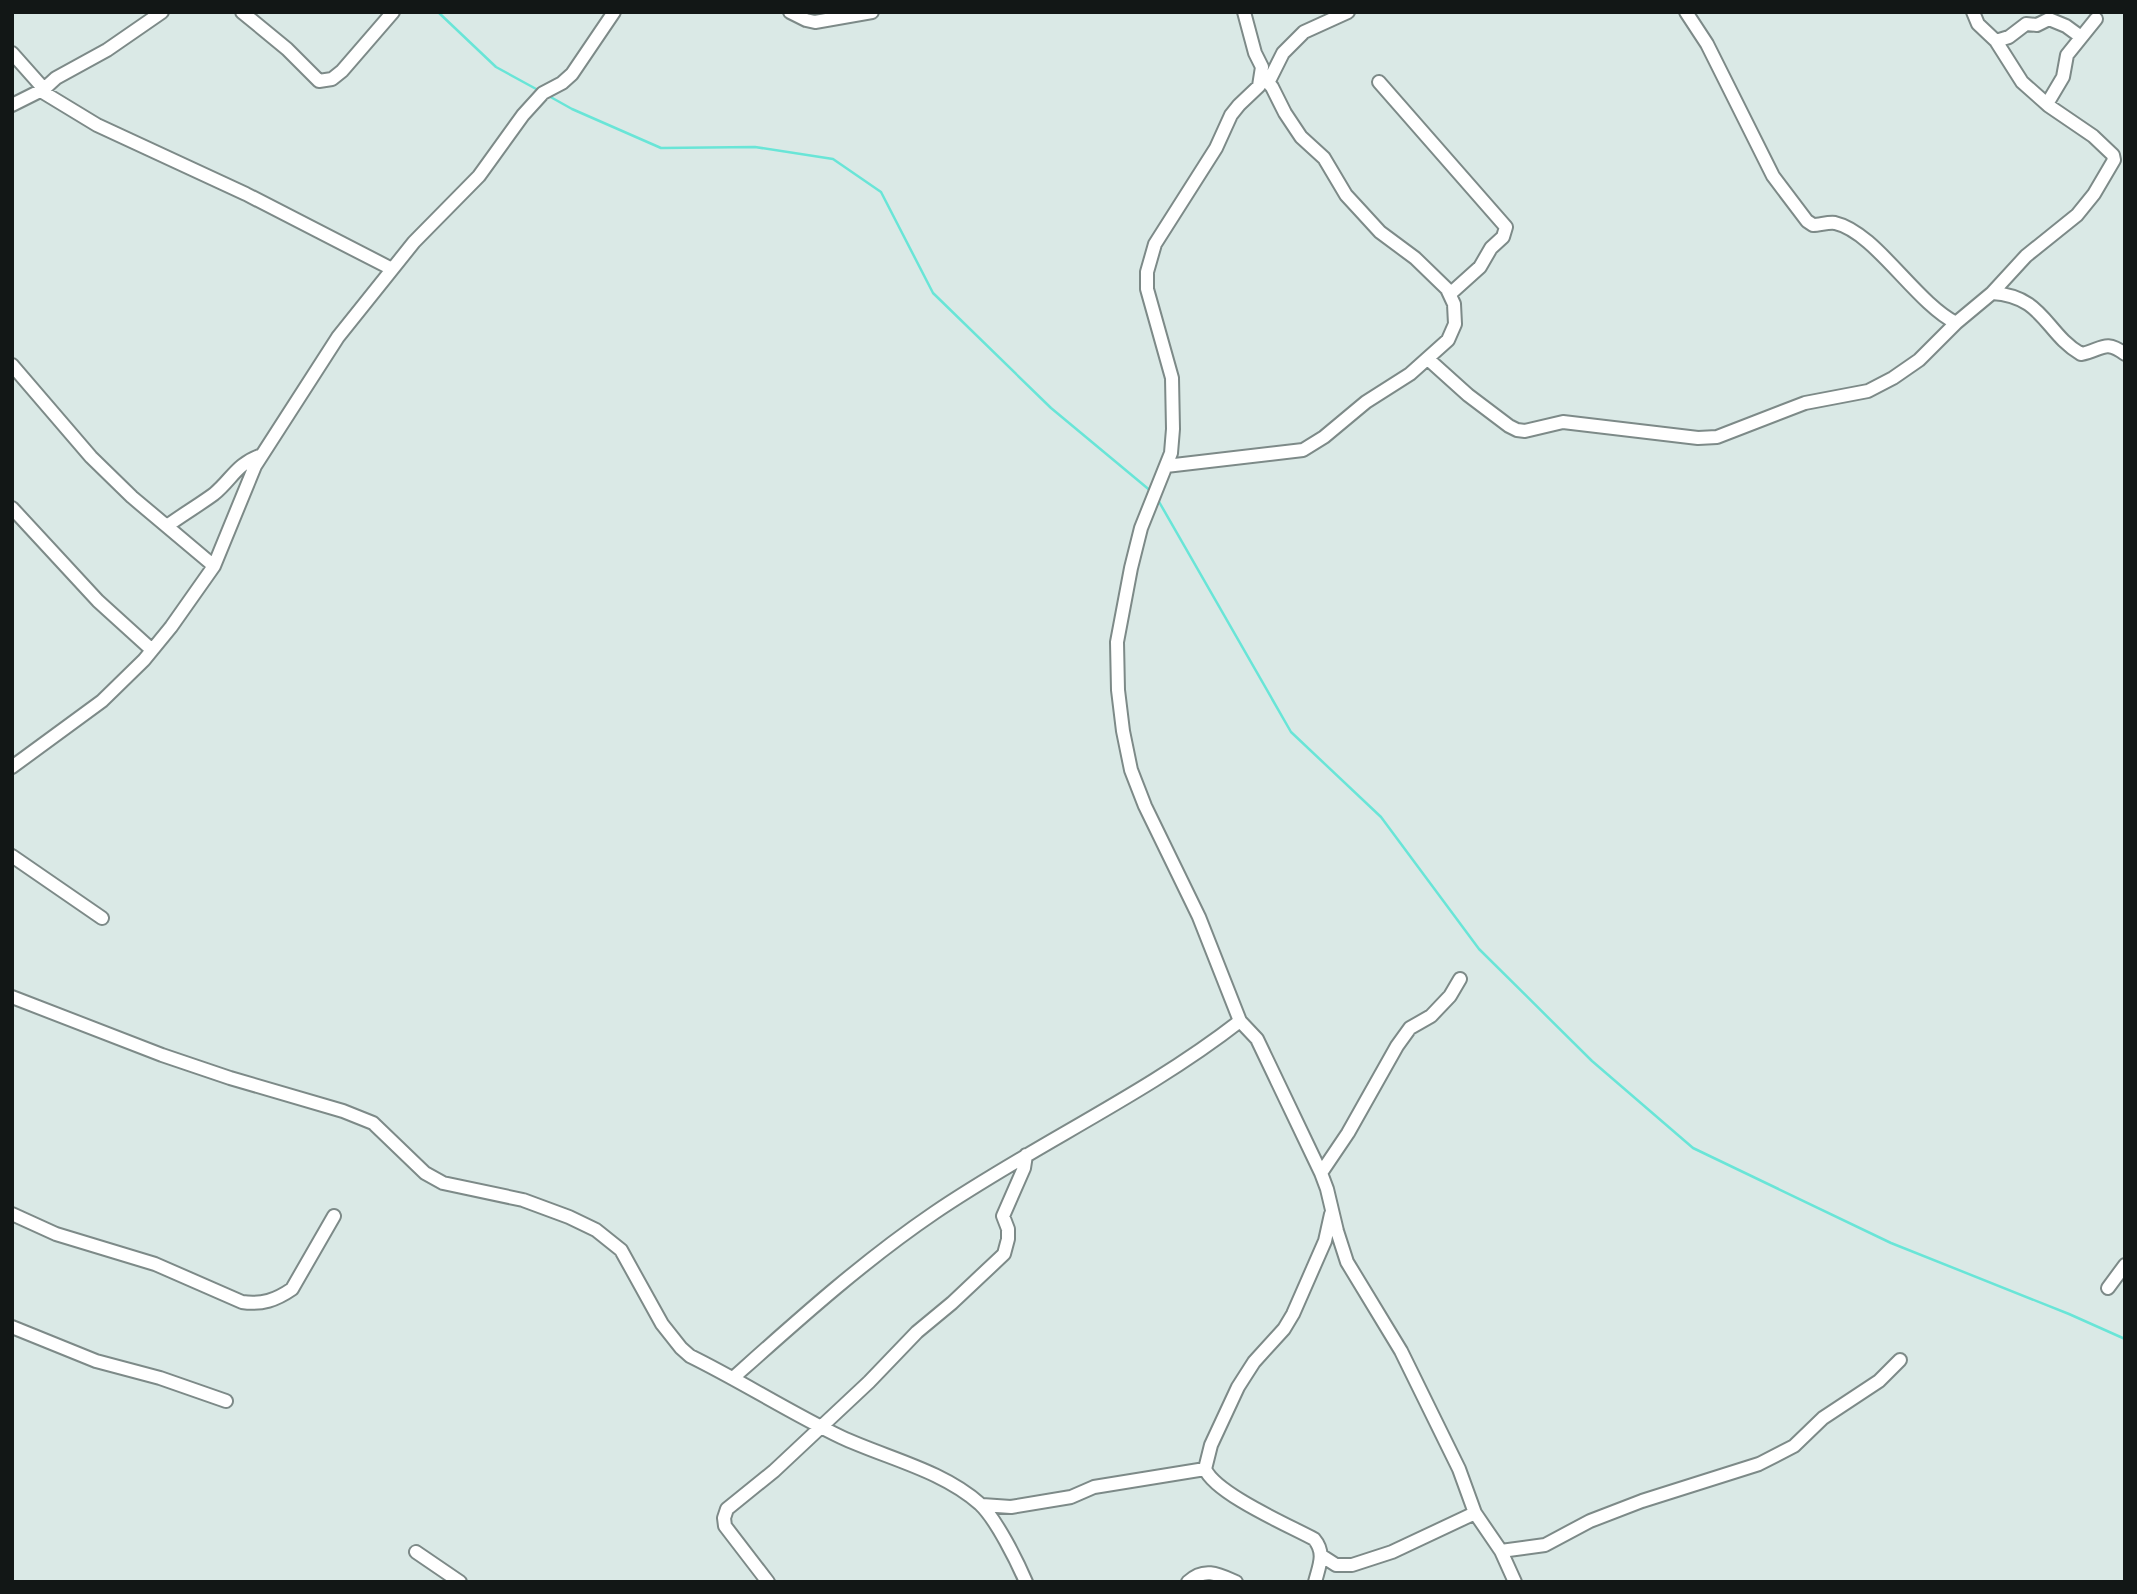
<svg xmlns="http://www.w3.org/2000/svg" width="2137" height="1594" viewBox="0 0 2137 1594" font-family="Bitter,serif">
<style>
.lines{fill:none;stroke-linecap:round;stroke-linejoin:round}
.stream{stroke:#69e5d7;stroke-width:2.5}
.minor-casing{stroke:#7d8a88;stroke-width:16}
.minor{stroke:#fff;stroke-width:12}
</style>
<rect width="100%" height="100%" fill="#dae9e6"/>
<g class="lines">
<path class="stream" d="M438 12 496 67 538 90
M547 95 572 109 661 148 755 147 833 159 881 192 933 293 1051 408 1152 492
M1158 500 1291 732 1381 817 1479 949 1592 1061 1693 1148 1891 1243 2069 1314 2125 1339"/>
<g class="minor-casing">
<path id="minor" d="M242 12 287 49 319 81 332 79 342 71 393 12
M790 12 806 20 815 22 872 12
M1244 12 1255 53 1262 67 1259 86 1239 105 1231 115 1216 148 1155 244 1147 272V289L1172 378 1173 429 1171 453 1141 528 1131 568 1117 642 1118 690 1123 731 1131 770 1145 806 1199 917 1240 1021 1257 1039 1321 1173 1327 1189 1337 1231 1347 1262 1401 1351 1459 1469 1475 1513 1501 1551 1515 1582
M1686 12 1707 44 1773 176 1807 221 1813 225C1820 225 1828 222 1835 223 1875 232 1915 302 1956 323
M1973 12 1978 24 1996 41 2022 82 2049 106 2093 136 2113 155 2114 160 2094 194 2077 215 2026 256 1992 293
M1996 41 2009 37 2026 24 2037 25 2049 19 2066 26 2081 37
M12 53 44 89
M1379 82 1506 227 1503 237 1491 248 1480 267 1450 294
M1268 83 1283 53 1304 32 1348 12
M41 91 97 125 246 194 392 269
M2047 104 2063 77 2067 55 2096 19
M12 105 44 89 56 78 107 50 162 12
M1428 359 1468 395 1509 426 1517 430 1525 431 1563 422 1698 438 1717 437 1805 403 1868 391 1893 378 1919 360 1956 323 1992 293C2044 296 2045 333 2081 354 2101 351 2104 338 2125 354
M12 365 91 457 132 497 214 566
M1166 466 1303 450 1324 437 1366 402 1410 374 1448 340 1455 324 1454 304 1447 289 1415 258 1380 232 1358 208 1346 195 1324 158 1301 137 1285 113 1272 87 1262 76
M12 508 98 601 152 650
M167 526C182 515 199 505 214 494 233 478 236 464 262 455
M12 767 102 701 144 660 171 627 214 566 255 466 338 337 414 242 479 176 523 115 543 93 562 83 572 74 614 12
M12 856 102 918
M12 997 162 1055 230 1078 343 1111 373 1123 425 1173 443 1183 523 1200 569 1217 596 1230 621 1250 662 1324 681 1348 690 1356C741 1381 789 1412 841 1437 886 1458 942 1470 980 1504 996 1519 1017 1561 1026 1582
M1321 1173 1348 1133 1397 1046 1410 1028 1431 1016 1450 996 1460 979
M12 1214 56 1234 155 1264 242 1302C262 1305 276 1300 292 1289L334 1216
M2108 1288 2125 1265
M12 1327 96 1361 160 1378 226 1401
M733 1378C798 1320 862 1262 934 1213 1034 1145 1145 1095 1240 1021
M982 1505 1011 1507 1071 1497 1094 1487 1205 1469
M1501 1551 1545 1545 1590 1521 1642 1501 1759 1464 1794 1446 1823 1418 1879 1381 1900 1360
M416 1552 460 1582
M1322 1556 1336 1565H1352L1392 1552 1475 1513
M768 1582 725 1526 724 1518 727 1509 774 1471 869 1382 917 1332 952 1303 1004 1254 1008 1239V1229L1003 1216 1024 1168 1026 1155
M1188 1582C1204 1567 1218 1574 1236 1582
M1315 1582C1319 1566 1326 1553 1314 1539 1288 1525 1216 1494 1205 1469L1211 1445 1238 1387 1254 1362 1284 1329 1293 1314 1325 1241 1331 1214"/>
</g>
<use href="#minor" class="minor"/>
</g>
<rect width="2137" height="1594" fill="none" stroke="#121716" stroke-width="28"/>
</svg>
